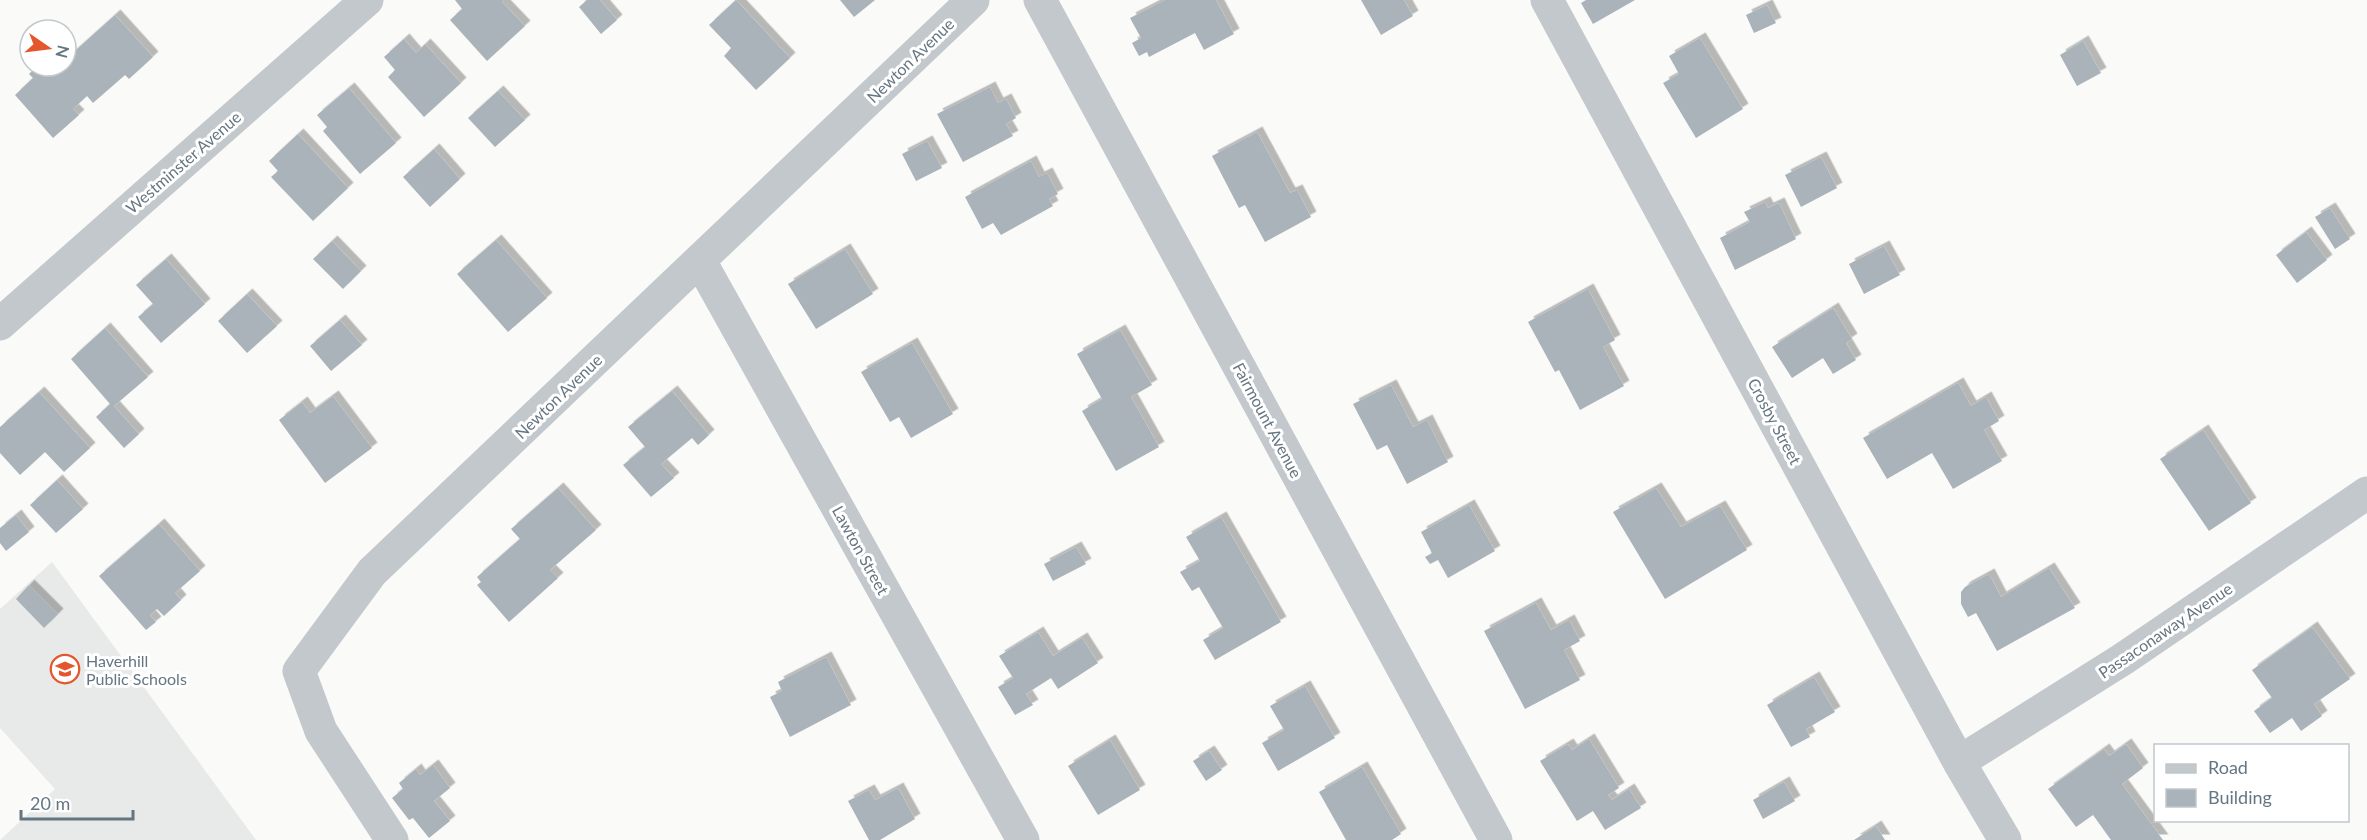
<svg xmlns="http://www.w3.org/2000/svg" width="2367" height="840" viewBox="0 0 2367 840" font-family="Lato,sans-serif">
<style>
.built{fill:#e8e9e9}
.building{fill:#aab3b9;filter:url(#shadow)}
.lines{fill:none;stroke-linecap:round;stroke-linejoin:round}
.street{stroke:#c3c8cc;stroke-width:33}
.labels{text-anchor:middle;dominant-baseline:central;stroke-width:6;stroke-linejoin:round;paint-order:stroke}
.street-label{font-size:16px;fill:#657683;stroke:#fff}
.poi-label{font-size:16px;fill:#657683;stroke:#fff;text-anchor:start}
</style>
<defs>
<filter id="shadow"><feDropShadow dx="5.5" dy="-5.5" stdDeviation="0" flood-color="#0004"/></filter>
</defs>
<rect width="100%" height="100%" fill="#fafaf8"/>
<path class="built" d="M52 562 256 840H0L55 789 0 728V609Z"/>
<path class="building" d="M455 0H504L502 2 525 26 487 61 450 20 462 9Z
M587 0H600L617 20 601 34 579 7Z
M736 0 790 58 756 90 724 56 731 48 709 25Z
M840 0H875L854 17Z
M1165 0H1216L1234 34 1204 50 1195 33 1149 57 1147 52 1139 56 1132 43 1141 38 1130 18Z
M1361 0H1404L1413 16 1381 35Z
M1586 0H1635L1593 24 1581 3Z
M1767 5 1776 23 1754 33 1746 15Z
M115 15 153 57 129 79 125 75 93 103 87 96 73 109 79 115 53 138 15 95 33 78 29 74 37 66H66V59Z
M1700 38 1743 109 1696 138 1663 83 1679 74 1669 56Z
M404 39 416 53 425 44 461 83 424 117 388 77 395 70 384 57Z
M2083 41 2101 73 2077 86 2060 55Z
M990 87 998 103 1006 99 1016 118 1006 124 1013 136 963 162 937 114Z
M349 88 396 143 360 174 323 131 327 127 317 115Z
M498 91 525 120 495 147 468 118Z
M1257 132 1290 193 1297 190 1311 217 1265 242 1245 205 1239 208 1212 156Z
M298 134 348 188 313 221 271 177 278 171 269 161Z
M927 141 942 168 916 181 902 154Z
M434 149 460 179 430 207 403 177Z
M1821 157 1837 188 1801 207 1785 175Z
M1031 161 1039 177 1047 173 1058 194 1049 199 1053 206 1001 235 993 223 982 229 965 197Z
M1765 202 1768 208 1779 203 1796 239 1735 270 1720 238 1750 222 1744 212Z
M2330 208 2350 239 2335 249 2315 217Z
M2306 232 2327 260 2297 283 2276 255Z
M496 240 547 298 508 332 457 274Z
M332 241 361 271 343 289 313 259Z
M1884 246 1900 275 1864 294 1849 264Z
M845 249 873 294 816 329 788 284Z
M166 259 205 304 161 343 138 317 153 304 136 285Z
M1588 289 1615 340 1603 347 1624 386 1580 410 1559 370 1555 372 1528 322Z
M247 294 277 326 247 353 218 321Z
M1833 308 1852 339 1846 343 1856 360 1833 374 1823 358 1792 378 1772 347Z
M340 320 362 345 331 371 310 346Z
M105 328 148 377 114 406 139 434 124 448 96 417 110 404 71 359Z
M1120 330 1152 385 1131 397 1159 447 1116 471 1082 411 1102 399 1077 354Z
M912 343 953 414 911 438 899 417 890 422 861 372Z
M1958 383 1971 406 1986 397 1999 421 1984 430 2002 461 1953 489 1932 453 1887 479 1863 438Z
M1391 385 1413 427 1427 420 1448 462 1407 484 1387 445 1377 450 1353 404Z
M672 391 709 435 698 445 692 438 661 464 674 478 651 497 623 465 645 447 628 427Z
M39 392 90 448 64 472 45 452 20 475 0 453V427Z
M333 396 372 448 325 483 279 420 302 402 310 413Z
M2203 430 2251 503 2209 531 2160 459Z
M57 480 83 509 56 533 30 505Z
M558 488 596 530 550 570 558 578 509 622 477 585 481 582 477 577 520 539 511 529Z
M1656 488 1681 527 1720 506 1747 550 1665 599 1613 512Z
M1469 505 1495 551 1448 578 1438 560 1430 564 1425 557 1432 553 1421 532Z
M16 515 29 532 6 551 0 543V528Z
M1221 517 1281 622 1215 660 1203 640 1223 628 1199 587 1192 591 1180 572 1200 561 1186 537Z
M159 524 200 571 175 593 181 600 164 616 157 609 150 615 156 622 146 630 99 576Z
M1076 547 1086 564 1053 581 1044 564Z
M2049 568 2075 608 1997 651 1976 613 1968 617 1961 604V592L1965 587 1989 574 2001 597Z
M29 585 58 614 44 628 16 599Z
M1536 603 1551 630 1569 620 1580 641 1564 650 1580 680 1525 709 1484 631Z
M2312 627 2350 679 2314 704 2322 716 2301 731 2292 718 2270 733 2254 711 2272 698 2252 670Z
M1038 632 1053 656 1082 638 1098 663 1058 689 1051 678 1026 694 1033 705 1015 715 998 687 1013 678 999 656Z
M826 657 851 705 790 737 770 697 782 691 778 682Z
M1814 677 1835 712 1806 729 1810 737 1791 747 1767 705Z
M1305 686 1335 738 1278 771 1262 743 1284 730 1270 706Z
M1589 739 1619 788 1608 795 1612 800 1629 789 1641 808 1605 830 1593 811 1577 821 1540 761 1568 744 1572 750Z
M1110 740 1140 790 1098 815 1068 766Z
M2126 744 2143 768 2122 784 2163 840H2111L2093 815 2076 827 2048 789 2104 749 2109 756Z
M1209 751 1222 770 1206 781 1193 761Z
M433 765 450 788 434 801 450 821 429 838 413 818 409 820 392 798 403 789 399 783 416 769 420 775Z
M1362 767 1401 834 1392 840H1346L1319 792Z
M1784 782 1795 801 1763 819 1753 800Z
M898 788 915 819 880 840H869L848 801 869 790 875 800Z
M1876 826 1885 840H1854Z"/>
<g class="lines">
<path class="street" d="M1040 0 1496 840
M1547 0 1959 762 2005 840
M700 261 1023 840
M0 324 367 0
M1959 762 2123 659 2367 493
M392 840 321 731 299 671 372 572 973 0"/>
</g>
<defs>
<g id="school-ring" transform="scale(1.5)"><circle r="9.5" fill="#fff" stroke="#e4572e" stroke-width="1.5"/><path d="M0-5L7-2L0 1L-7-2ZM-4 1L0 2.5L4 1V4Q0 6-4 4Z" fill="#e4572e"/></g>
</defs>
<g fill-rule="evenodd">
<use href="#school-ring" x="65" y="669"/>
</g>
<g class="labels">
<g class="street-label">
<text transform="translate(910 60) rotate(-44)">Newton Avenue</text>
<text transform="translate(183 162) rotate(-41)">Westminster Avenue</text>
<text transform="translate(558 396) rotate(-44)">Newton Avenue</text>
<text transform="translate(1268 420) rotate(62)">Fairmount Avenue</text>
<text transform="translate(1775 421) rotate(62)">Crosby Street</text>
<text transform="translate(861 550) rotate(61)">Lawton Street</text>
<text transform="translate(2165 630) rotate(-34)">Passaconaway Avenue</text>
</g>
<g class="poi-label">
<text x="86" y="660">Haverhill<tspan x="86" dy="18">Public Schools</tspan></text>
</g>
</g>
<rect x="2154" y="744" width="195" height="78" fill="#ffffff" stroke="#c1c8cd" stroke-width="1.5"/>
<rect x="2166" y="764" width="30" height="9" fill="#c3c8cc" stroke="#c1c8cd" stroke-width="1.5"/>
<text x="2208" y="774" font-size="18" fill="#657683">Road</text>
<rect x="2166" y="789" width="30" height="18" fill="#aab3b9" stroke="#c1c8cd" stroke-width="1.5"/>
<text x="2208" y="804" font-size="18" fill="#657683">Building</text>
<g transform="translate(48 48) rotate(104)"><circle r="28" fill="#ffffff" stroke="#c1c8cd" stroke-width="1.5"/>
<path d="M0-4.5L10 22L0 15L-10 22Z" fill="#e4572e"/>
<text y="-9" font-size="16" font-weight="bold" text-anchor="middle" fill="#657683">N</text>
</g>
<path d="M21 810v9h112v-9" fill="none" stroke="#657683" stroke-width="3"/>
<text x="30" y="810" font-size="18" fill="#657683" stroke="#ffffff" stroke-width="4.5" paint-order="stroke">20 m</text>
</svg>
